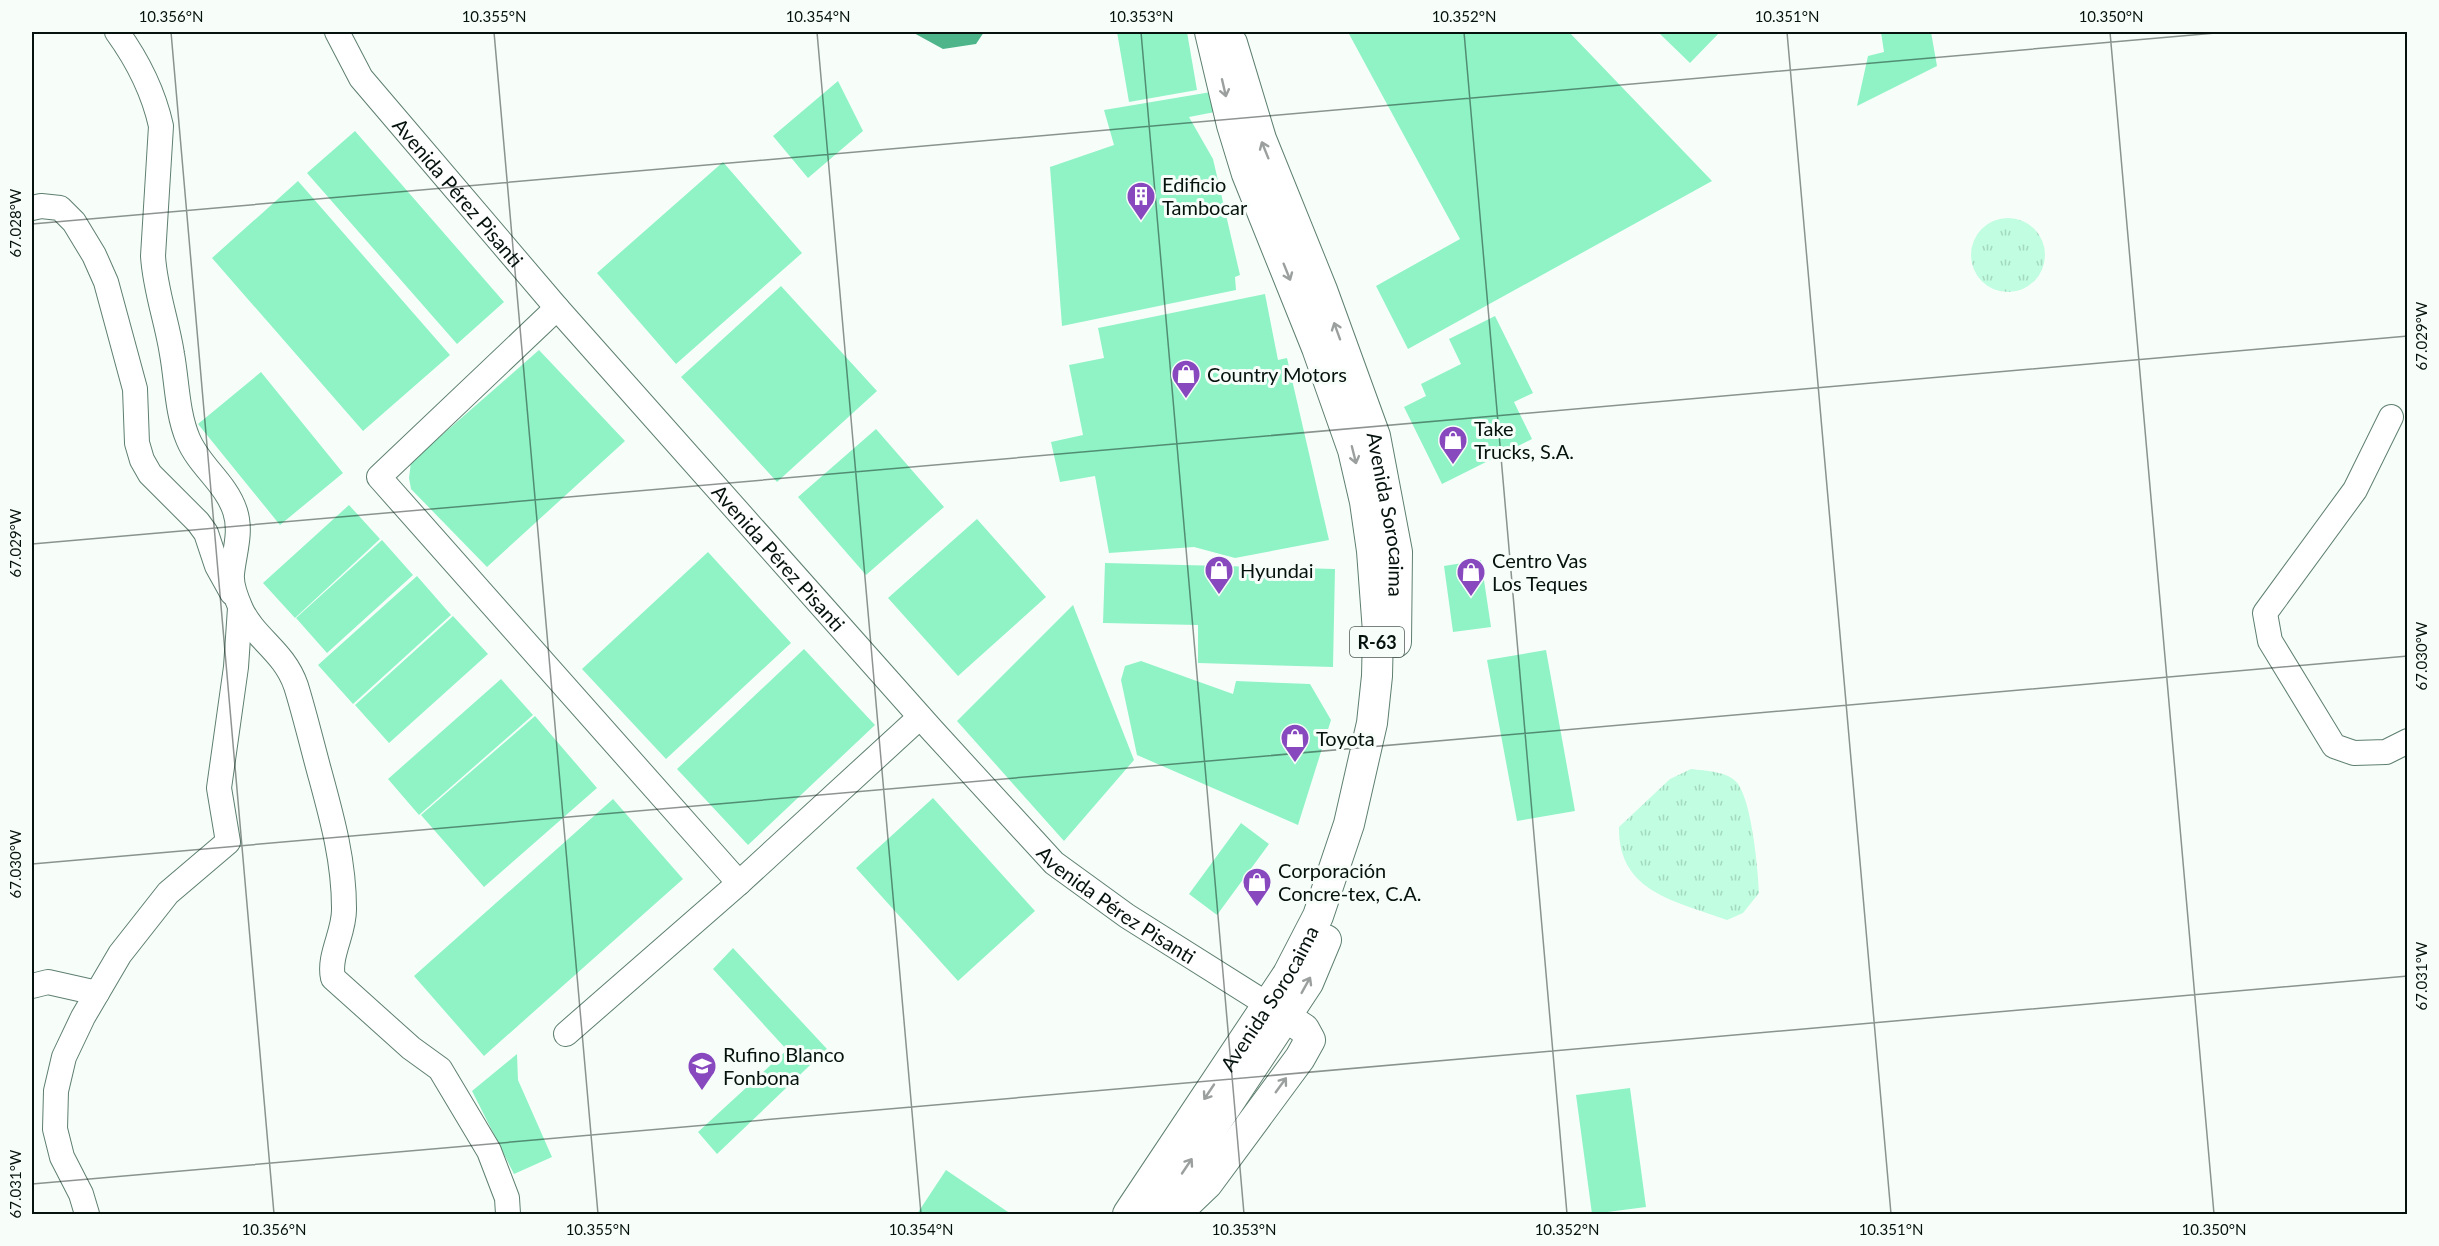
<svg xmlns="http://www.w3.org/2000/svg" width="2439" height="1246" viewBox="0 0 2439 1246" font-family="Lato,sans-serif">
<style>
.grass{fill:url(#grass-tufts)}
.water{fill:#4eb48a}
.building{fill:#8ff3c6}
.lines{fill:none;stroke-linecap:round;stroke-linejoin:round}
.minor-casing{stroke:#5e7f6f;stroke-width:26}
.major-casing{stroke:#5e7f6f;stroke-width:32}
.minor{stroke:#fff;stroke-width:24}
.major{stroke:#fff;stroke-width:30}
.oneway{stroke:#9ba09e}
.ticks{fill:none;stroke:#06120d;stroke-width:1.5;stroke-opacity:0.45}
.labels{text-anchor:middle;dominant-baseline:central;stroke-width:6;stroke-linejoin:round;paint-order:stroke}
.shield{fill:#f7fefa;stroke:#4e5954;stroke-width:1.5}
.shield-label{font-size:18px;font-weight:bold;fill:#06120d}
.poi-label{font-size:20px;fill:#06120d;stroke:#f7fefa;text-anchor:start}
.street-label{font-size:20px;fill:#06120d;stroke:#f7fefa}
.neatline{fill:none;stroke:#06120d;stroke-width:2}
.ticks-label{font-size:15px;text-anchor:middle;fill:#06120d}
</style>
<defs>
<pattern id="grass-tufts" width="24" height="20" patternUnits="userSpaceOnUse" patternTransform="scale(1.5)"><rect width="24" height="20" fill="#c1fde0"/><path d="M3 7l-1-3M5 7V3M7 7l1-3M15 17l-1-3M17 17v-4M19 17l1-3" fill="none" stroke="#a4d8bf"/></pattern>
</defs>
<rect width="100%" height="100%" fill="#f7fefa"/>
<path class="grass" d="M1971 255a37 37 0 1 1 74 0a37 37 0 1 1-74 0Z
M1691 769C1706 771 1729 771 1738 784 1752 804 1758 869 1759 893L1743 913 1727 920C1677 901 1618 893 1619 827L1670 779Z"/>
<path class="water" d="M912 32H984L976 44 943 49Z"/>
<path class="building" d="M1117 32H1187L1197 90 1129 102Z
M1348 32H1569L1712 181 1408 349 1376 286 1460 239Z
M1658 32H1720L1690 63Z
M1881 32H1931L1937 66 1857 106 1868 56 1884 52Z
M838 81 863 131 808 178 773 136Z
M1211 92 1215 112 1189 117 1213 159 1240 275 1235 277 1236 290 1062 326 1050 167 1114 145 1104 110Z
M355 131 504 302 457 344 307 173Z
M723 162 802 253 676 364 597 273Z
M298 181 450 355 363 431 212 258Z
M781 286 877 391 777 482 681 377Z
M1265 294 1278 360 1287 358 1329 540 1235 558 1194 547 1109 553 1095 476 1060 482 1051 442 1083 435 1069 365 1104 358 1098 328Z
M1495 316 1533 393 1514 402 1532 439 1442 484 1404 407 1426 396 1421 384 1461 364 1449 339Z
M539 350 625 441 487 567 411 489 409 478 411 462Z
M261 372 343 473 280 525 198 424Z
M876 429 944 507 866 575 798 497Z
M349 505 380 539 295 618 263 583Z
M977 519 1046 597 958 676 888 598Z
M382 540 413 575 327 653 296 618Z
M708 552 791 643 666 759 582 669Z
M1481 560 1491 627 1453 632 1444 566Z
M1105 563 1335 569 1333 667 1198 663V625L1103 623Z
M417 576 451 615 353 704 318 665Z
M1073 605 1134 760 1064 841 957 721Z
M453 616 488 654 389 743 355 705Z
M804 649 875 725 748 845 677 769Z
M1546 650 1575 811 1517 821 1487 660Z
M1141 661 1233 694 1236 681 1310 684 1331 720 1298 825 1137 755 1121 680 1125 666Z
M501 679 533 715 419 815 388 779Z
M535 716 597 788 484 887 421 815Z
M933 798 1035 911 958 981 856 868Z
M613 799 683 879 484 1056 414 976Z
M1241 823 1269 844 1217 915 1189 894Z
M733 948 827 1049 717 1154 698 1132 787 1050 713 969Z
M517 1054 518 1080 552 1157 514 1174 472 1091Z
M1630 1088 1646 1207 1592 1214 1576 1095Z
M946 1170 1011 1214H917Z"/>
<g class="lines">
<g class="minor-casing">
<g id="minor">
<path d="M117 32C138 61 153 90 161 126L153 256C155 290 167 321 172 354 177 382 177 413 188 439 199 466 226 483 235 511 242 532 234 553 232 574 231 584 237 600 241 609 255 639 284 651 296 686 305 715 312 745 320 774 332 818 344 861 344 908 345 932 328 955 333 978L411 1048 440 1069 489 1151 507 1198 508 1214"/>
<path id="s1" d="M337 32 361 78 557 308 932 730 1054 863 1127 916 1281 1013"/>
<path d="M32 208 41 206 60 208 74 222 94 255 106 282 135 389 137 443 142 460 150 474 198 522 206 533 217 566 232 593"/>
<path d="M557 308 379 477 739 883"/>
<path d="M2391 417 2355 490 2265 613 2270 641 2334 746 2354 753 2386 752 2408 741"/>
<path d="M32 986 48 982 97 993"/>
<path d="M566 1034 739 883 920 717"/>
<path d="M87 1214 81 1194 62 1157 55 1129 56 1091 64 1057 83 1017 120 954 168 893 228 842 219 788 236 667 240 608"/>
</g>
</g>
<g class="major-casing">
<g id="major">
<path id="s2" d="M1232 43 1261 139 1322 290 1375 436 1397 552 1396 642"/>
<path d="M1156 1212 1183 1207 1207 1184 1300 1058 1310 1040 1304 1029 1286 1017"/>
<path id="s3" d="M1128 1214 1288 974 1318 916 1349 824 1372 723 1377 676 1378 632 1372 551 1365 502 1353 450 1317 348 1247 174 1232 125 1210 32"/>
<path d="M1155 1214 1308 983 1326 940"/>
</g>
</g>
<use href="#minor" class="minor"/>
<use href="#major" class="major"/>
</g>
<defs><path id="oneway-shaft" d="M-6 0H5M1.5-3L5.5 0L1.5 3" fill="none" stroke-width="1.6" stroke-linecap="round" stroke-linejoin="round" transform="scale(1.5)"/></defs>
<g class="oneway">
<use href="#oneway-shaft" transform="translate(1224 88) rotate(77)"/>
<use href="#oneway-shaft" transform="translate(1265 150) rotate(-112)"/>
<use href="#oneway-shaft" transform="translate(1287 272) rotate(68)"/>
<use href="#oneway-shaft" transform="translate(1337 331) rotate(-110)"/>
<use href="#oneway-shaft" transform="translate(1354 455) rotate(76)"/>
<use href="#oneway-shaft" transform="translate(1306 985) rotate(-61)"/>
<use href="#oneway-shaft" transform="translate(1281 1085) rotate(-54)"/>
<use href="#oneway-shaft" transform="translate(1209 1092) rotate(124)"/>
<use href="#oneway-shaft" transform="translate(1187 1166) rotate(-56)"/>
</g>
<path class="ticks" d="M171 32 274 1214M494 32 598 1214M817 32 921 1214M1141 32 1244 1214M1464 32 1567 1214M1787 32 1891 1214M2110 32 2214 1214M32 224 2227 32M32 544 2408 336M32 864 2408 656M32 1184 2408 976"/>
<defs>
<g id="building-pin" transform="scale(1.5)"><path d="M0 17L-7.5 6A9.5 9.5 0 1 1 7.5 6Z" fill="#8849be" stroke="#f7fefa"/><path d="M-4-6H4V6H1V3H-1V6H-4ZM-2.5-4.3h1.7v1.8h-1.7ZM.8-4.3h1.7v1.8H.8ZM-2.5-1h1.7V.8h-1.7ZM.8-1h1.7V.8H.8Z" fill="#fff"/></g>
<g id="shop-pin" transform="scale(1.5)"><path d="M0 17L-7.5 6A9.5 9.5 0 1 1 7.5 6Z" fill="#8849be" stroke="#f7fefa"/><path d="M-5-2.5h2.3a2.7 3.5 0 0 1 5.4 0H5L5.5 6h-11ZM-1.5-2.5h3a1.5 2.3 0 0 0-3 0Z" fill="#fff"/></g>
<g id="university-pin" transform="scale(1.5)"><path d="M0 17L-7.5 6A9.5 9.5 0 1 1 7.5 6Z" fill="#8849be" stroke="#f7fefa"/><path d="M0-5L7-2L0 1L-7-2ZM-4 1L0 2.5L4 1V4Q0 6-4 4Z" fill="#fff"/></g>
</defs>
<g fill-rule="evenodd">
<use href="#building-pin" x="1141" y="196"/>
<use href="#shop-pin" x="1186" y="374"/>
<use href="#shop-pin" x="1453" y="440"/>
<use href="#shop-pin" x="1219" y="570"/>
<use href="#shop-pin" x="1471" y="572"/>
<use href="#shop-pin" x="1295" y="738"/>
<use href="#shop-pin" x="1257" y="882"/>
<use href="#university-pin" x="702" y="1066"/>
</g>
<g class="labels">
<rect class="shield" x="1350" y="627" width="54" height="30" rx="4.5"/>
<g class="shield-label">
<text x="1377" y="642">R-63</text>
</g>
<g class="poi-label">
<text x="1162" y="184">Edificio<tspan x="1162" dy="23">Tambocar</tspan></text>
<text x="1207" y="374">Country Motors</text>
<text x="1474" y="428">Take<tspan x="1474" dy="23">Trucks, S.A.</tspan></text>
<text x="1492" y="560">Centro Vas<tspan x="1492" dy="23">Los Teques</tspan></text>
<text x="1240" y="570">Hyundai</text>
<text x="1316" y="738">Toyota</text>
<text x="1278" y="870">Corporación<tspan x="1278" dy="23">Concre-tex, C.A.</tspan></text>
<text x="723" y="1054">Rufino Blanco<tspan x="723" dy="23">Fonbona</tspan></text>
</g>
<g class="street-label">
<text stroke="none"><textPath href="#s1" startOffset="202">Avenida Pérez Pisanti</textPath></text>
<text stroke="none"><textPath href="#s2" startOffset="498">Avenida Sorocaima</textPath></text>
<text stroke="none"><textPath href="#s1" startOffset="688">Avenida Pérez Pisanti</textPath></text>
<text stroke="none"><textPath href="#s1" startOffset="1174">Avenida Pérez Pisanti</textPath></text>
<text stroke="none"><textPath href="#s3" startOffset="258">Avenida Sorocaima</textPath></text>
</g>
</g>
<rect width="2439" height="1246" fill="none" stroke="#f7fefa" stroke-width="66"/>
<rect x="33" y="33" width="2373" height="1180" class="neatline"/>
<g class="ticks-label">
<text x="171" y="22">10.356°N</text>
<text x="494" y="22">10.355°N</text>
<text x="818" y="22">10.354°N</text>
<text x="1141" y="22">10.353°N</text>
<text x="1464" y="22">10.352°N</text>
<text x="1787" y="22">10.351°N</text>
<text x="2111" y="22">10.350°N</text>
<text transform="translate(16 223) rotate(-90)" y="5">67.028°W</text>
<text transform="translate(2422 336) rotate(-90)" y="5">67.029°W</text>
<text transform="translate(16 543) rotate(-90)" y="5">67.029°W</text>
<text transform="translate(2422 656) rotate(-90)" y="5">67.030°W</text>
<text transform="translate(16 864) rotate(-90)" y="5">67.030°W</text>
<text transform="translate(2422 976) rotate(-90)" y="5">67.031°W</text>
<text transform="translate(16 1184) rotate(-90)" y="5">67.031°W</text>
<text x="274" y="1235">10.356°N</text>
<text x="598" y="1235">10.355°N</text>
<text x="921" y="1235">10.354°N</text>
<text x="1244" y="1235">10.353°N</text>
<text x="1567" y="1235">10.352°N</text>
<text x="1891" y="1235">10.351°N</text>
<text x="2214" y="1235">10.350°N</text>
</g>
</svg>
